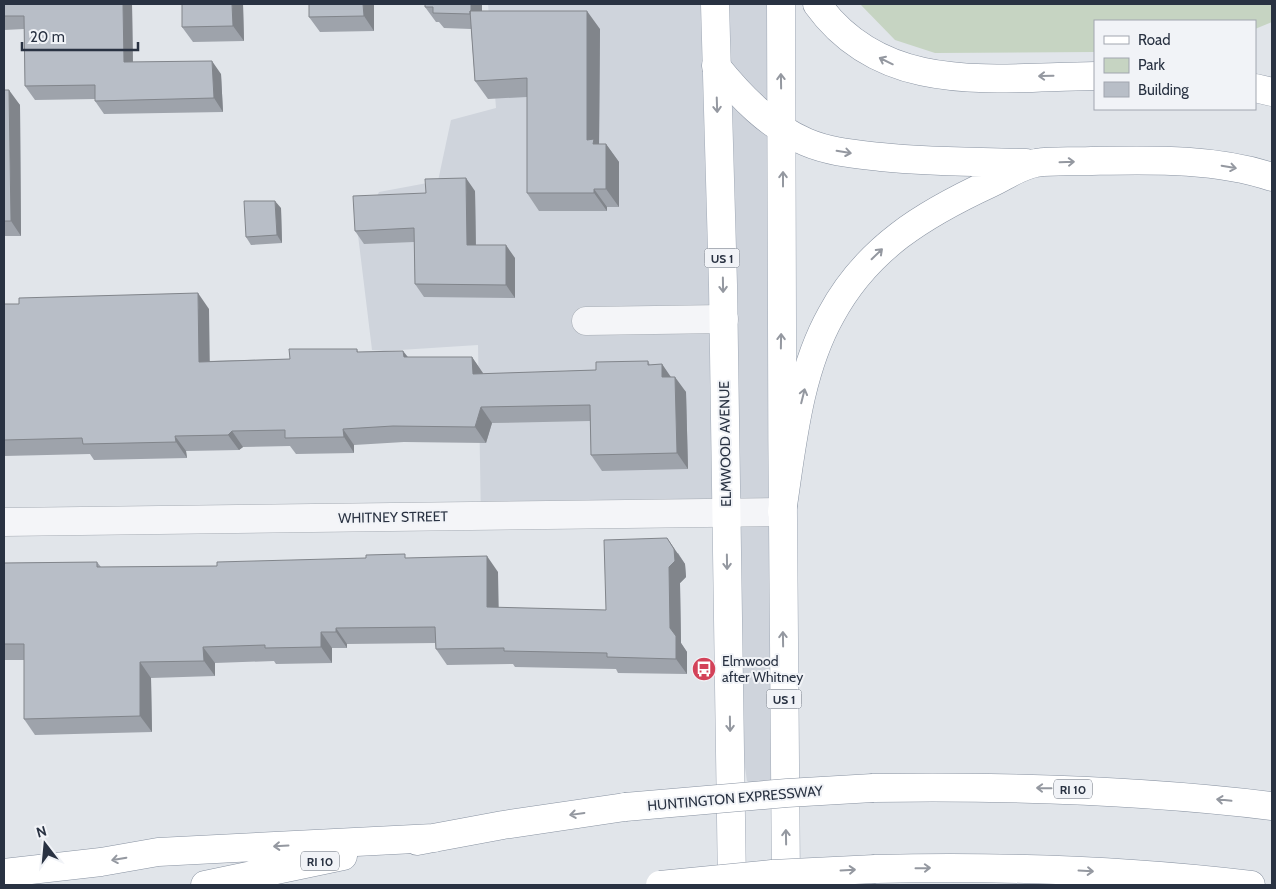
<svg xmlns="http://www.w3.org/2000/svg" width="1276" height="889" viewBox="0 0 1276 889" font-family="Cabin,sans-serif">
<style>
.built{fill:#cfd4dc}
.green{fill:#c6d4c2}
.lines{fill:none;stroke-linecap:round;stroke-linejoin:round}
.minor-casing{stroke:#a6acb4;stroke-width:29}
.major-casing{stroke:#a0a9b6;stroke-width:29}
.highway-casing{stroke:#8892a1;stroke-width:29}
.minor{stroke:#f4f5f8;stroke-width:28}
.major{stroke:#fff;stroke-width:28}
.highway{stroke:#fff;stroke-width:28}
.highway-bridge-casing{stroke:#8892a1;stroke-width:29;stroke-linecap:butt}
.highway-bridge{stroke:#fff;stroke-width:28}
.wall{fill:#9ea3ab}
.shaded-wall{fill:#81858b}
.building{fill:#b8bec7;stroke:#81858b}
.oneway{stroke:#9498a0}
.labels{text-anchor:middle;dominant-baseline:central;stroke-width:4;stroke-linejoin:round;paint-order:stroke}
.shield{fill:#f1f3f7;stroke:#656c78;stroke-width:1}
.shield-label{font-size:12px;font-weight:bold;fill:#293242}
.street-label{font-size:14px;fill:#293242;stroke:#f1f3f7}
.poi-label{font-size:14px;fill:#293242;stroke:#f1f3f7;text-anchor:start}
</style>
<rect width="100%" height="100%" fill="#e1e5ea"/>
<path class="built" d="M488 4H791L796 371 794 455 796 779 752 784 747 781 744 761 725 522 481 520 478 345 384 351 372 350 358 235 379 192 438 181 451 120 496 108Z"/>
<path class="green" d="M860 4H1272V22L1255 29V21H1095V52L935 53 895 40Z"/>
<g class="lines">
<g class="minor-casing">
<path id="minor" d="M586 321 724 319
M4 522 782 512"/>
</g>
<g class="major-casing">
<path id="major" d="M715 4 723 285 732 885
M781 4C782 298 782 591 786 885"/>
</g>
<g class="highway-casing">
<path id="highway" d="M817 4C884 97 994 77 1095 76
M716 66C741 97 769 126 806 142 829 152 855 154 881 157 929 162 977 162 1026 163
M1255 88 1272 92
M782 512C792 447 798 374 831 315 867 248 924 214 991 183 1004 177 1021 165 1036 163 1054 160 1074 162 1092 161 1152 160 1215 158 1272 177
M873 788C1007 786 1140 790 1272 806
M417 841 503 825 625 807
M875 869C1001 866 1126 870 1251 885
M4 873 101 862 158 852 434 838
M205 885 343 856"/>
</g>
<use href="#minor" class="minor"/>
<use href="#major" class="major"/>
<use href="#highway" class="highway"/>
<g class="highway-bridge-casing">
<path id="highway-bridge" d="M625 807 787 793 873 788
M660 885 772 874 875 869"/>
</g>
<use href="#highway-bridge" class="highway-bridge"/>
</g>
<path class="wall" d="M4 4H132L133 62 221 74 223 112 104 114 95 101V99L35 100 25 86 24 29 4 30Z
M243 4 244 41 193 42 182 27Z
M309 4H374V31L320 32 309 17Z
M425 4H482V11L600 29 599 144H606L619 162V207H607V211H539L527 193V97L488 99 475 81 471 29 444 28 439 22H436L425 7Z
M4 90 20 105 21 236H4Z
M475 191 476 245 515 258V298L424 297 415 284 414 242 364 244 355 231Z
M281 208 282 243 251 245 246 237Z
M4 304 209 309V361L290 359 357 349 358 352 403 351 408 357H472L483 374 596 370 648 361 650 365 662 364 670 377 686 392 688 469 602 471 591 455 590 421 492 423 486 443 404 442 354 445V453L296 454 290 446 243 447 239 450 186 451 187 458 94 460 90 454 4 456Z
M678 553 685 564 686 577 680 583 681 643 687 652V674L618 673 616 669 515 667 513 664 447 665 436 649 435 643 347 644V648H332V663L276 664 274 661 215 663V676L151 678 152 732 35 735 24 719V660H4V563L97 562 101 567 217 566 407 558 498 572V608L606 610Z"/>
<path class="shaded-wall" d="M123 4H132L133 75 124 62Z
M232 4H243L244 41 233 26Z
M363 4H374V31L364 16Z
M471 4H482V29L471 14Z
M587 11 600 29 599 148 587 140Z
M212 61 221 74 223 112 214 98Z
M9 90 20 105 21 236 11 221Z
M606 144 619 162V207L606 189Z
M466 178 475 191 476 258 467 245Z
M594 189 607 207V211L594 193Z
M275 201 281 208 282 243 277 235Z
M506 245 515 258V298L506 285Z
M198 293 209 309 210 377 199 362Z
M403 351 414 366 404 357Z
M472 357 483 373 484 390 473 374Z
M662 364 673 380 662 377Z
M675 377 686 392 688 469 677 453Z
M481 407 492 423 486 443 475 427Z
M343 429 354 445V453L344 437Z
M232 431 243 447 239 450 228 435Z
M175 436 186 451 187 458 176 442Z
M667 538 685 564 686 577 680 583 681 643 687 652V674L676 659 670 628Z
M487 556 498 572 499 623 487 607Z
M336 628 347 644V648L336 632Z
M321 632 332 648V663L321 647Z
M203 647 215 663V676L204 661Z
M140 662 151 678 152 732 140 716Z"/>
<path class="building" d="M4 4H123L124 62 212 61 214 98 95 101V85L25 86 24 16H4Z
M182 4H232L233 26 182 27Z
M309 4H363L364 16 309 17Z
M425 4H471V11H470V14L433 13V7H425Z
M470 11H587V140L594 139 593 144H606V189H594V193H527V78L475 81Z
M4 90H9L11 221H4Z
M466 178 467 245H506V285L415 284 414 228 355 231 353 196 426 193 425 179Z
M244 201H275L277 235 246 237Z
M198 293 199 362 290 359 289 349H357V352L403 351 404 357H472L473 374 596 370V362L648 361V365L662 364V377H675L677 453 591 455 590 405 481 407 475 427 393 426 343 429 344 437 285 438V430L232 431 228 435 175 436 176 442 83 444 82 438 4 440V304H19V298Z
M667 538 674 549 675 561 669 567 670 628 676 636V659L607 657V653L504 651V648L436 649 435 627 336 628V632H321V647L265 648V645L203 647 204 661 140 662V716L24 719V644H4V563L97 562V567L217 566V562L366 558V555L405 554V558L487 556V607L606 610 604 540Z"/>
<defs><path id="oneway-shaft" d="M-6 0H5M1.5-3L5.5 0L1.5 3" fill="none" stroke-width="1.6" stroke-linecap="round" stroke-linejoin="round" transform="scale(1.25)"/></defs>
<g class="oneway">
<use href="#oneway-shaft" transform="translate(886 61) rotate(-154)"/>
<use href="#oneway-shaft" transform="translate(1046 76) rotate(179)"/>
<use href="#oneway-shaft" transform="translate(781 81) rotate(-91)"/>
<use href="#oneway-shaft" transform="translate(717 105) rotate(88)"/>
<use href="#oneway-shaft" transform="translate(844 152) rotate(9)"/>
<use href="#oneway-shaft" transform="translate(1067 162) rotate(-2)"/>
<use href="#oneway-shaft" transform="translate(1229 167) rotate(10)"/>
<use href="#oneway-shaft" transform="translate(783 179) rotate(-90)"/>
<use href="#oneway-shaft" transform="translate(877 254) rotate(-44)"/>
<use href="#oneway-shaft" transform="translate(723 285) rotate(89)"/>
<use href="#oneway-shaft" transform="translate(781 341) rotate(-89)"/>
<use href="#oneway-shaft" transform="translate(803 396) rotate(-76)"/>
<use href="#oneway-shaft" transform="translate(727 562) rotate(89)"/>
<use href="#oneway-shaft" transform="translate(783 639) rotate(-91)"/>
<use href="#oneway-shaft" transform="translate(730 724) rotate(89)"/>
<use href="#oneway-shaft" transform="translate(1044 788) rotate(-179)"/>
<use href="#oneway-shaft" transform="translate(1224 800) rotate(-174)"/>
<use href="#oneway-shaft" transform="translate(577 814) rotate(172)"/>
<use href="#oneway-shaft" transform="translate(786 837) rotate(-91)"/>
<use href="#oneway-shaft" transform="translate(281 846) rotate(177)"/>
<use href="#oneway-shaft" transform="translate(119 859) rotate(170)"/>
<use href="#oneway-shaft" transform="translate(923 868) rotate(-1)"/>
<use href="#oneway-shaft" transform="translate(848 870) rotate(-3)"/>
<use href="#oneway-shaft" transform="translate(1086 871) rotate(3)"/>
</g>
<defs>
<g id="bus-disc" transform="scale(1.25)"><circle r="9.5" fill="#d34259" stroke="#f1f3f7"/><path d="M-5-6H5V4H4V6H2V4H-2V6H-4V4H-5ZM-3.5-4V0h7V-4ZM-3.5 1.2v1.5H-2V1.2ZM2 1.2v1.5H3.5V1.2Z" fill="#fff"/></g>
</defs>
<g fill-rule="evenodd">
<use href="#bus-disc" x="704" y="669"/>
</g>
<g class="labels">
<g class="shield">
<rect x="704.5" y="248.5" width="35" height="19" rx="4"/>
<rect x="766.5" y="689.5" width="35" height="19" rx="4"/>
<rect x="1054" y="779.5" width="38" height="19" rx="4"/>
<rect x="301" y="851.5" width="38" height="19" rx="4"/>
</g>
<g class="shield-label">
<text x="722" y="258">US 1</text>
<text x="784" y="699">US 1</text>
<text x="1073" y="789">RI 10</text>
<text x="320" y="861">RI 10</text>
</g>
<g class="street-label">
<text transform="translate(725 444) rotate(-91)">ELMWOOD AVENUE</text>
<text transform="translate(393 517) rotate(-1)">WHITNEY STREET</text>
<text transform="translate(735 798) rotate(-5)">HUNTINGTON EXPRESSWAY</text>
</g>
<g class="poi-label">
<text x="722" y="661">Elmwood<tspan x="722" dy="16">after Whitney</tspan></text>
</g>
</g>
<rect width="1276" height="889" fill="none" stroke="#293242" stroke-width="10"/>
<rect x="1094" y="20" width="162" height="90" fill="#f1f3f7" stroke="#a1a6af"/>
<rect x="1104" y="36" width="25" height="8" fill="#ffffff" stroke="#a1a6af"/>
<text x="1138" y="45" font-size="15" fill="#293242">Road</text>
<rect x="1104" y="58" width="25" height="15" fill="#c6d4c2" stroke="#a1a6af"/>
<text x="1138" y="70" font-size="15" fill="#293242">Park</text>
<rect x="1104" y="82" width="25" height="15" fill="#b8bec7" stroke="#a1a6af"/>
<text x="1138" y="95" font-size="15" fill="#293242">Building</text>
<g transform="translate(45 844) rotate(344)" stroke="#f1f3f7" stroke-width="4" paint-order="stroke">
<path d="M0-4L9 19L0 12L-9 19Z" fill="#293242"/>
<text y="-8" font-size="14" font-weight="bold" text-anchor="middle" fill="#293242">N</text>
</g>
<path d="M22 42v8h116v-8" fill="none" stroke="#293242" stroke-width="2.5"/>
<text x="30" y="42" font-size="15" fill="#293242" stroke="#f1f3f7" stroke-width="4" paint-order="stroke">20 m</text>
</svg>
